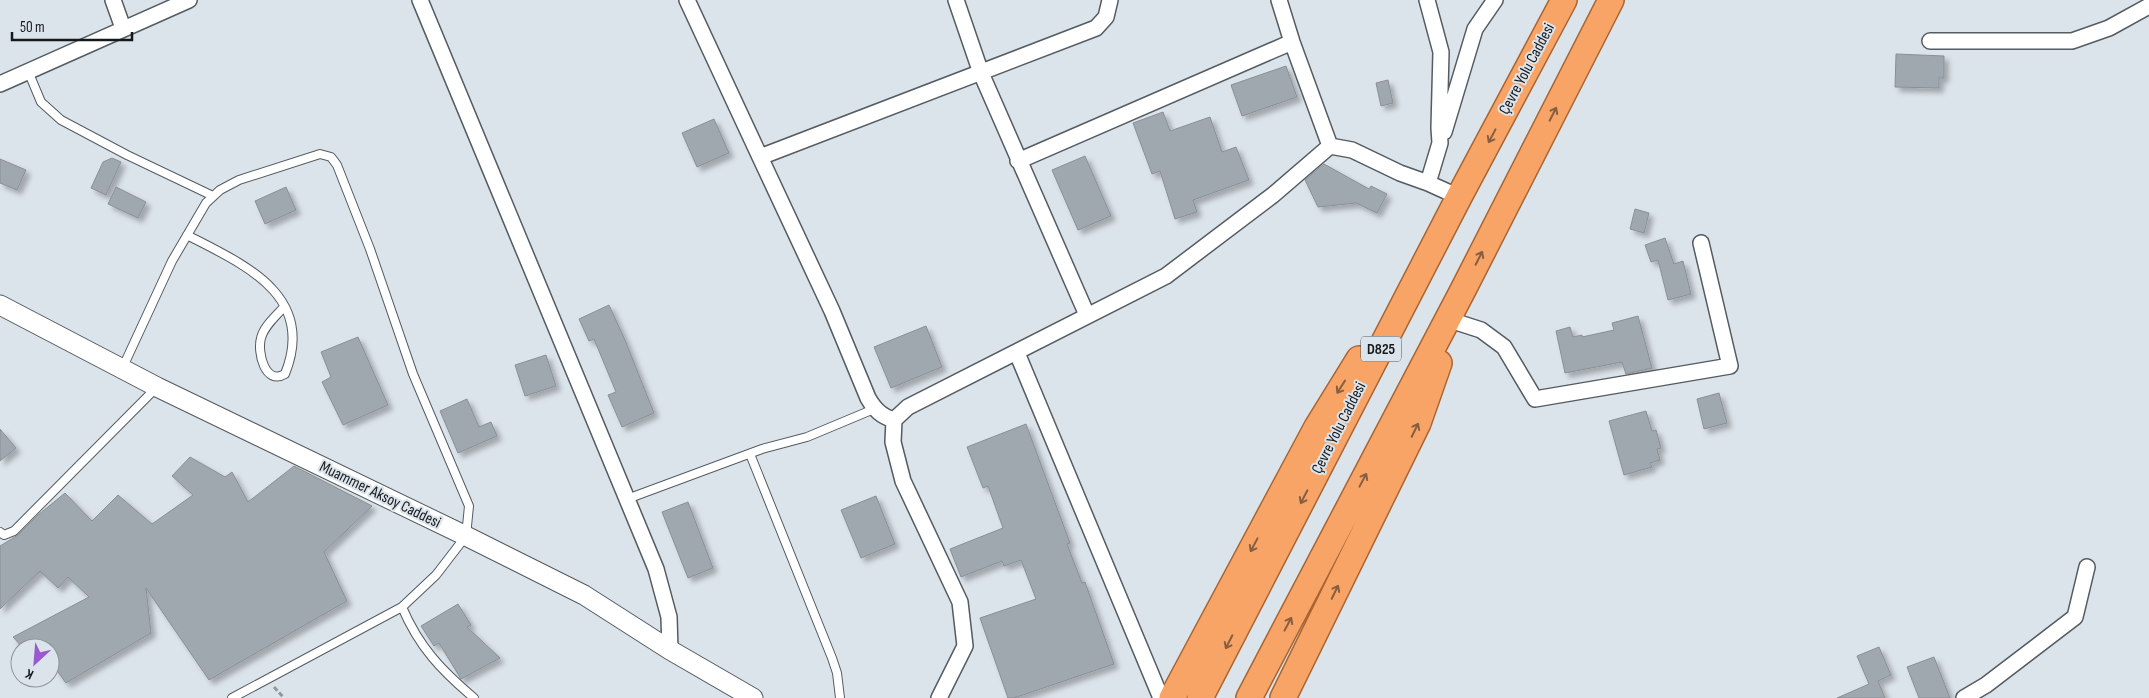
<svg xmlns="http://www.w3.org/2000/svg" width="2149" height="698" viewBox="0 0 2149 698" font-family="'Sofia Sans Condensed',sans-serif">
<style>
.building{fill:#a0a8af;stroke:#889096;filter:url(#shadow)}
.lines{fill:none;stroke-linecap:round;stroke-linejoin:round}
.service-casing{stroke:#545b61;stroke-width:10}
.minor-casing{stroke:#545b61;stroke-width:18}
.tertiary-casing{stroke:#545b61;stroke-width:21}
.trunk-casing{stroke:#a86533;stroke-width:28}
.path{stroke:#92999e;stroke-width:3;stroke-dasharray:5 2.5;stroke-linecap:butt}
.service{stroke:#fff;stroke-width:8}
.minor{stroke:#fff;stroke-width:15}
.tertiary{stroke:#fff;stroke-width:19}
.trunk{stroke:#f8a466;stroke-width:25}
.oneway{stroke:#875e41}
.labels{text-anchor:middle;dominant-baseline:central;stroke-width:4;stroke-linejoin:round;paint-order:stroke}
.shield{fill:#dce4eb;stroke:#51565a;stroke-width:1}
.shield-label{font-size:15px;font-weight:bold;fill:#16191c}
.street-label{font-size:16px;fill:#16191c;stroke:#dce4eb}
</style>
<defs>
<filter id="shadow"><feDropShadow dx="4.5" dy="4.5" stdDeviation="2.5" flood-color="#0004"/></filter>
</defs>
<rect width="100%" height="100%" fill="#dce4eb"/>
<path class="building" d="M1896 54 1944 56V78H1939V88L1895 87Z
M1286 66 1297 97 1242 116 1231 85Z
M1388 80 1393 103 1381 106 1376 83Z
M1163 112 1170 131 1210 117 1222 152 1236 147 1249 180 1193 200 1197 212 1175 219 1160 171 1152 174 1133 123Z
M714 119 729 153 697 167 682 133Z
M1085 156 1111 216 1078 230 1052 170Z
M112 158 121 162 106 195 91 188 103 162Z
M0 159 26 170 17 190 0 183Z
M1324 164 1369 189 1371 186 1387 194 1377 213 1356 203 1318 207 1305 180Z
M116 187 146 202 138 218 108 204Z
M286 187 296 210 265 224 255 201Z
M1635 209 1649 213 1644 233 1630 229Z
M1665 238 1674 264 1683 261 1691 294 1668 300 1658 260 1651 262 1645 245Z
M609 305 625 340 654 413 622 427 608 395 616 392 594 339 589 341 579 319Z
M1638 316 1652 368 1626 374 1622 362 1565 373 1556 331 1570 327 1573 337 1582 335V337L1614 330 1612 323Z
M926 326 942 367 891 388 874 347Z
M358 337 388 405 343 425 322 382 331 377 321 352Z
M546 355 556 386 525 396 515 365Z
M1719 393 1727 423 1704 429 1697 399Z
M467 399 479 427 491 422 497 436 458 453 440 411Z
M1646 411 1652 431 1656 430 1661 448 1657 449 1660 460 1650 463 1652 467 1624 475 1609 421Z
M1026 424 1070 543 1067 544 1082 583 1085 582 1114 664 1014 698H1008L980 618 1036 599 1021 560 1004 566 1002 561 961 577 950 549 1003 528 988 486 983 488 967 447Z
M0 429 16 448 0 461Z
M190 457 225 477 232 472 248 502 294 466 372 506 324 552 347 601 209 680 146 588 151 633 66 683 50 661V648H23L13 637 89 597 68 577 58 588 40 571 0 609V546L18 535 38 515 65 493 92 521 118 495 152 524 193 495 172 476Z
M876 496 895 544 861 558 841 510Z
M688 502 713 568 688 578 662 512Z
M458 604 471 625 467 627 500 658 461 679 439 643 434 646 421 626Z
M1879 647 1891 675 1878 681 1885 698H1837L1869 684 1857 656Z
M1934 657 1950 698H1919L1907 667Z"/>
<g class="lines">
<g class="service-casing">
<path id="service" d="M28 71 41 102 61 120 127 155 213 196
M187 235C243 264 317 295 285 374 265 386 257 352 261 338 264 326 276 316 284 307
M122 369 172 261 206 203 220 190 239 180 320 154 331 157 337 165 370 249 413 374 469 506 466 536 436 575 402 607 232 698
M750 454 832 658 837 673 840 698
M627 499 762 449 807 437 874 409
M0 532 4 535 14 531 157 387
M402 607C419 647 441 670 474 698"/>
</g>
<g class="minor-casing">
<path id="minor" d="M113 0 123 28
M420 0 656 569 669 617 670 650
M687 0 760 157
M956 0 981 73 1087 315
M1279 0 1292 42 1330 146
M1427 0 1441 52 1439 128 1440 143 1428 183 1459 197
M1930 41H2072L2109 28 2149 6
M0 84 189 0
M1444 132 1475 29 1495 0
M1018 161 1292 42
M1453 321 1481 330 1504 347 1535 399 1730 366 1701 243
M1017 353 1161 698
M894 420C881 416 875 410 868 398L832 311 760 157 1096 28 1106 17 1110 0
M939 698 965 646 960 602 903 481 893 442 894 420 908 407 1166 276 1273 195 1330 146 1352 150 1400 173 1428 183
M1964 698 1986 685 2075 617 2087 567"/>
</g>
<g class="tertiary-casing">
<path id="tertiary" d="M0 305 157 387 466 536 584 595 670 650 753 698"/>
</g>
<g class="trunk-casing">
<path id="trunk" d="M1172 698 1317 427 1359 359
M1200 698 1459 197 1564 0
M1249 698 1463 290 1611 0
M1283 698 1418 423 1439 363"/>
</g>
<path class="path" d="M274 687 284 698"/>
<use href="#service" class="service"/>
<use href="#minor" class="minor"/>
<use href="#tertiary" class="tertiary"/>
<use href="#trunk" class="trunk"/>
</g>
<defs><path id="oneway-shaft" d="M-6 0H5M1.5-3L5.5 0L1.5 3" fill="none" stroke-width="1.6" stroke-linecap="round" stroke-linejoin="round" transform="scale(1.25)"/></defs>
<g class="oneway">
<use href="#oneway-shaft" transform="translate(1553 114) rotate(-63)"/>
<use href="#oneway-shaft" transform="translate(1492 136) rotate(118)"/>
<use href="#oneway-shaft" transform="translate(1479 258) rotate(-63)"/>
<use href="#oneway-shaft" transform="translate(1341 387) rotate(122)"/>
<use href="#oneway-shaft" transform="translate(1415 430) rotate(-64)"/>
<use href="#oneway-shaft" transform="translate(1363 480) rotate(-62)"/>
<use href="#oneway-shaft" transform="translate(1304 497) rotate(117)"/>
<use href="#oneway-shaft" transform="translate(1254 545) rotate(118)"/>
<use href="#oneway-shaft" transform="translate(1335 592) rotate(-64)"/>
<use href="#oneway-shaft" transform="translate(1288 624) rotate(-62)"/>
<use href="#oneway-shaft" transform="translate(1229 642) rotate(117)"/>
</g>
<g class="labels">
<rect class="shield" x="1361" y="336.5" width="40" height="25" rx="4"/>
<g class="shield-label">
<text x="1381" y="349">D825</text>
</g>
<g class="street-label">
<text transform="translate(1527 69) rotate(-62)">Çevre Yolu Caddesi</text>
<text transform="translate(1339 428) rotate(-63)">Çevre Yolu Caddesi</text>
<text transform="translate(380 495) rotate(26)">Muammer Aksoy Caddesi</text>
</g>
</g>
<g transform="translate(35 663) rotate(206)"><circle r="24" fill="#dce4eb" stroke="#8d9398"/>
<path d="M0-4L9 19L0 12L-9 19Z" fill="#9959cf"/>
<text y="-8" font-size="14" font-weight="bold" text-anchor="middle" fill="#16191c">K</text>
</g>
<path d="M12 32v8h120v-8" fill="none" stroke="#16191c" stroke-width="2.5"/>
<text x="20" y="32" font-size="15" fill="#16191c" stroke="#dce4eb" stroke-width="4" paint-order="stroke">50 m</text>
</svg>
